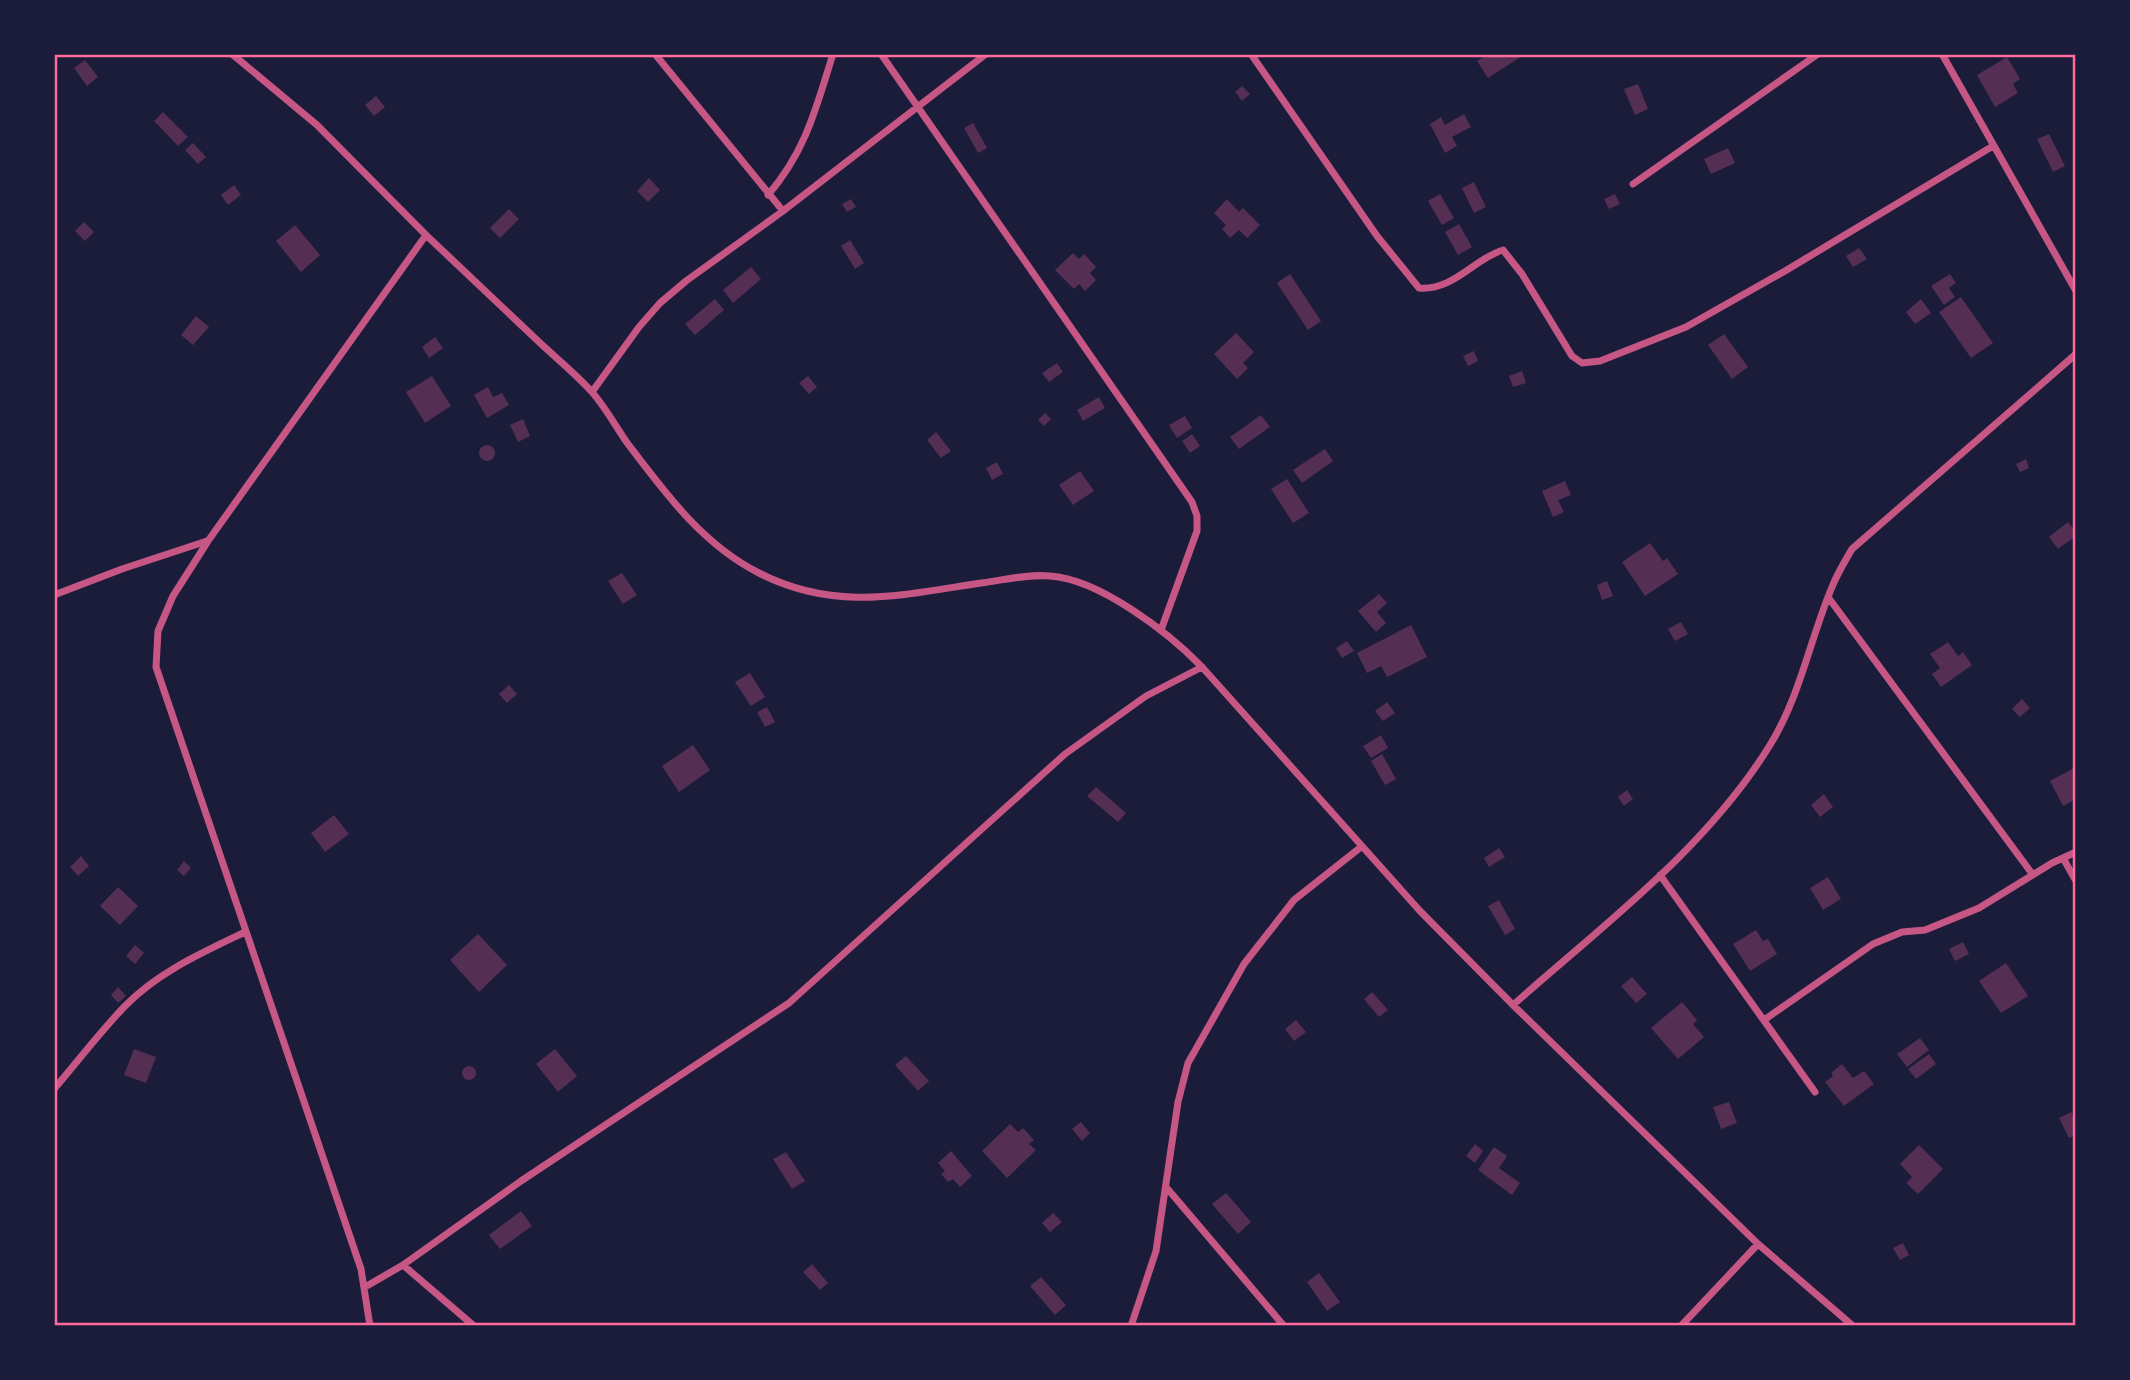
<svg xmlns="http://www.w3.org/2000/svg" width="2130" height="1380" viewBox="0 0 2130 1380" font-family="Georgia,serif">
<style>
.building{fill:#542f53}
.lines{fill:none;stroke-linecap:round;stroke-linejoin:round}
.minor{stroke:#c65784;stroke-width:7}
.neatline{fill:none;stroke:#ff6b9d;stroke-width:2.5}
</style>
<rect width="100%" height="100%" fill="#1b1b3a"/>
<path class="building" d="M1488 54H1525L1488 78 1477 61Z
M2007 57 2020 79 2013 84 2018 93 1995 107 1977 75Z
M85 60 98 77 87 86 74 68Z
M1638 84 1648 109 1635 115 1624 89Z
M1242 86 1250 94 1242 101 1235 92Z
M376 96 385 107 374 116 365 105Z
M163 112 188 137 178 146 154 121Z
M1464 114 1471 127 1452 137 1457 146 1445 153 1430 124 1441 117 1445 125Z
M973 123 987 148 978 153 964 128Z
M2049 134 2065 166 2053 172 2037 139Z
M193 143 206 157 198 164 185 150Z
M1728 148 1735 163 1711 174 1704 159Z
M649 178 660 190 648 202 637 191Z
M1474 182 1486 207 1474 213 1462 188Z
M234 185 241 195 228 205 221 195Z
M1440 194 1454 218 1442 225 1428 201Z
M1615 194 1620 204 1609 209 1604 199Z
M851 199 856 207 847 212 842 204Z
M1227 199 1239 212 1243 208 1260 225 1247 238 1239 230 1230 238 1222 229 1226 225 1214 213Z
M509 209 519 219 500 238 490 228Z
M84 222 94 232 85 241 75 231Z
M1459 224 1472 247 1458 255 1445 232Z
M295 225 320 255 301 272 276 241Z
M850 240 864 263 855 269 841 246Z
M1859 248 1867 259 1853 267 1846 256Z
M1073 253 1079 259 1084 254 1096 267 1090 273 1096 280 1085 291 1079 284 1074 289 1055 270Z
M751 267 761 279 733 303 723 290Z
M1290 274 1321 321 1308 330 1277 283Z
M1950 274 1956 283 1949 288 1955 297 1944 305 1931 286Z
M1961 297 1993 343 1971 358 1939 312Z
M715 299 724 310 695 335 685 324Z
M1921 299 1931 313 1915 324 1906 312Z
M196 316 209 327 193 345 181 335Z
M1236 333 1254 352 1243 363 1248 368 1237 379 1214 354Z
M1724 334 1748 367 1732 379 1708 345Z
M435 337 443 348 429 358 422 347Z
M1474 351 1478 361 1468 366 1463 356Z
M1057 363 1063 372 1049 382 1042 373Z
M1522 371 1526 383 1513 387 1509 376Z
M432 376 451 406 425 423 406 392Z
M808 376 817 387 809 394 799 383Z
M488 387 493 397 502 393 509 405 487 418 474 395Z
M1099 397 1105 408 1083 421 1077 410Z
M1045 413 1051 419 1044 426 1038 420Z
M1261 415 1270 427 1239 449 1230 437Z
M1185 416 1192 428 1177 438 1169 425Z
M523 419 530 436 518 442 510 425Z
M936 432 951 451 941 458 927 440Z
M1192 434 1200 446 1190 453 1182 441Z
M479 453a8 8 0 1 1 16 0a8 8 0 1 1-16 0Z
M1325 449 1333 461 1302 483 1293 470Z
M2026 459 2029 468 2020 472 2016 464Z
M997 462 1003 474 992 480 986 468Z
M1080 471 1094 491 1073 505 1059 485Z
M1287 479 1309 513 1293 523 1271 489Z
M1565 481 1571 495 1558 500 1564 512 1553 517 1542 491Z
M2068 522 2076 532V536L2058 549 2049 537Z
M1650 543 1663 561 1667 558 1678 574 1645 596 1622 562Z
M622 573 637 595 623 604 608 581Z
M1607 581 1613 596 1602 600 1597 585Z
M1379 594 1387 603 1377 612 1386 623 1376 632 1358 611Z
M1681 622 1688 634 1675 641 1668 629Z
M1411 625 1427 657 1387 677 1381 666 1367 673 1357 653Z
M1347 641 1354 651 1342 658 1336 648Z
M1948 642 1958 656 1963 652 1972 665 1941 687 1932 674 1940 668 1930 654Z
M750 673 765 697 751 706 735 682Z
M509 685 517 694 507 703 499 694Z
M2022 699 2030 708 2020 717 2012 709Z
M1387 702 1395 713 1383 721 1375 711Z
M767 707 775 722 765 727 757 712Z
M1381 735 1388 748 1371 758 1363 746Z
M693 745 710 770 679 792 662 766Z
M1382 754 1396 779 1385 785 1371 761Z
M2074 768 2076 799 2063 806 2050 781Z
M1096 787 1126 813 1118 822 1087 796Z
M1627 790 1633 799 1624 806 1618 797Z
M1824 794 1833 807 1820 817 1811 805Z
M334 815 349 834 325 852 311 833Z
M1499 848 1505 857 1489 867 1484 858Z
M81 856 89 866 78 876 70 867Z
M184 861 191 868 184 876 177 870Z
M1828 877 1841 899 1823 910 1810 888Z
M118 887 138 906 120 925 100 906Z
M1499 900 1515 929 1505 935 1488 906Z
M1756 930 1763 941 1768 939 1777 954 1750 971 1733 944Z
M478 934 507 965 479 992 450 960Z
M1963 942 1969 954 1955 961 1949 949Z
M135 945 144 953 135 964 126 956Z
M2006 963 2028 996 2001 1013 1979 981Z
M1632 977 1647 994 1636 1003 1621 986Z
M118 987 126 996 118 1003 111 995Z
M1372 992 1388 1010 1379 1017 1364 999Z
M1682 1002 1697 1020 1693 1024 1704 1037 1678 1059 1651 1028Z
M1296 1020 1306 1032 1294 1041 1285 1029Z
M1920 1038 1929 1050 1907 1067 1897 1054Z
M134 1049 156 1057 146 1083 124 1075Z
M555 1049 577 1076 558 1092 536 1064Z
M1929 1054 1936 1064 1916 1079 1908 1069Z
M906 1056 929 1081 918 1091 895 1065Z
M1842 1064 1853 1078 1864 1071 1874 1084 1844 1106 1825 1082 1833 1076 1831 1073Z
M462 1073a7 7 0 1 1 14 0a7 7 0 1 1-14 0Z
M1729 1102 1737 1123 1721 1129 1713 1107Z
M2071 1112 2076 1121V1135L2069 1138 2059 1118Z
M1081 1122 1090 1133 1082 1141 1072 1129Z
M1010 1124 1018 1132 1023 1128 1034 1140 1029 1144 1036 1150 1007 1178 982 1151Z
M1475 1144 1483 1151 1475 1163 1466 1156Z
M1919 1145 1943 1169 1918 1194 1906 1183 1912 1177 1900 1164Z
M1494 1147 1507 1156 1499 1168 1520 1183 1512 1195 1478 1170Z
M951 1151 972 1176 960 1187 953 1179 948 1182 941 1174 945 1171 938 1163Z
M786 1152 805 1181 792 1189 773 1159Z
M1226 1193 1251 1222 1238 1234 1212 1204Z
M521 1211 532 1226 500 1249 489 1235Z
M1053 1213 1062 1222 1050 1232 1042 1223Z
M1903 1243 1909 1255 1900 1260 1893 1248Z
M812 1264 828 1283 820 1290 803 1272Z
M1319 1273 1340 1302 1327 1311 1307 1282Z
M1041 1277 1066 1305 1055 1315 1030 1286Z"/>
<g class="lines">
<path class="minor" d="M232 54 317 125 426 235
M655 54 783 211
M881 54 1192 502 1197 516V531L1161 630
M1251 54 1377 236 1419 288C1453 291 1475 258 1503 250L1522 274 1572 356 1582 363 1600 361 1686 327 1785 271 1993 146
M1942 54 2076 291
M1633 184 1818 54
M768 195C806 151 816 108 833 54
M592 392 639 327 660 303 686 281 783 211 986 54
M54 595 122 569 207 541
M1828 597 2033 875
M2063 858 2076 881
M1660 875 1815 1092
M1513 1005C1603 925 1706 849 1770 745 1800 697 1810 639 1832 587 1837 574 1845 561 1852 549L2076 354
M1764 1020 1873 944 1902 932 1925 930 1979 908 2052 863 2076 852
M54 1089C78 1061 100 1032 125 1006 158 972 203 952 245 932
M1166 1187 1284 1326
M403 1265 474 1326
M365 1287 403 1265 521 1181 789 1003 1065 754 1146 696 1202 667
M370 1326 361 1269 156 667 158 631 173 596 208 541 426 235C464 271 501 306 538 341 556 358 576 374 592 392 606 408 616 427 628 444 665 493 703 545 759 573 835 612 901 595 981 583 1004 580 1027 574 1050 576 1099 579 1168 632 1202 667L1420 911 1513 1005 1758 1244 1853 1326
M1131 1326 1156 1251 1178 1102 1188 1063 1244 964 1294 900 1361 847
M1681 1326 1758 1244"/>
</g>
<rect width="2130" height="1380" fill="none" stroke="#1b1b3a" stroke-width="112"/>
<rect x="56" y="56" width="2018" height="1268" class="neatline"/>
</svg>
